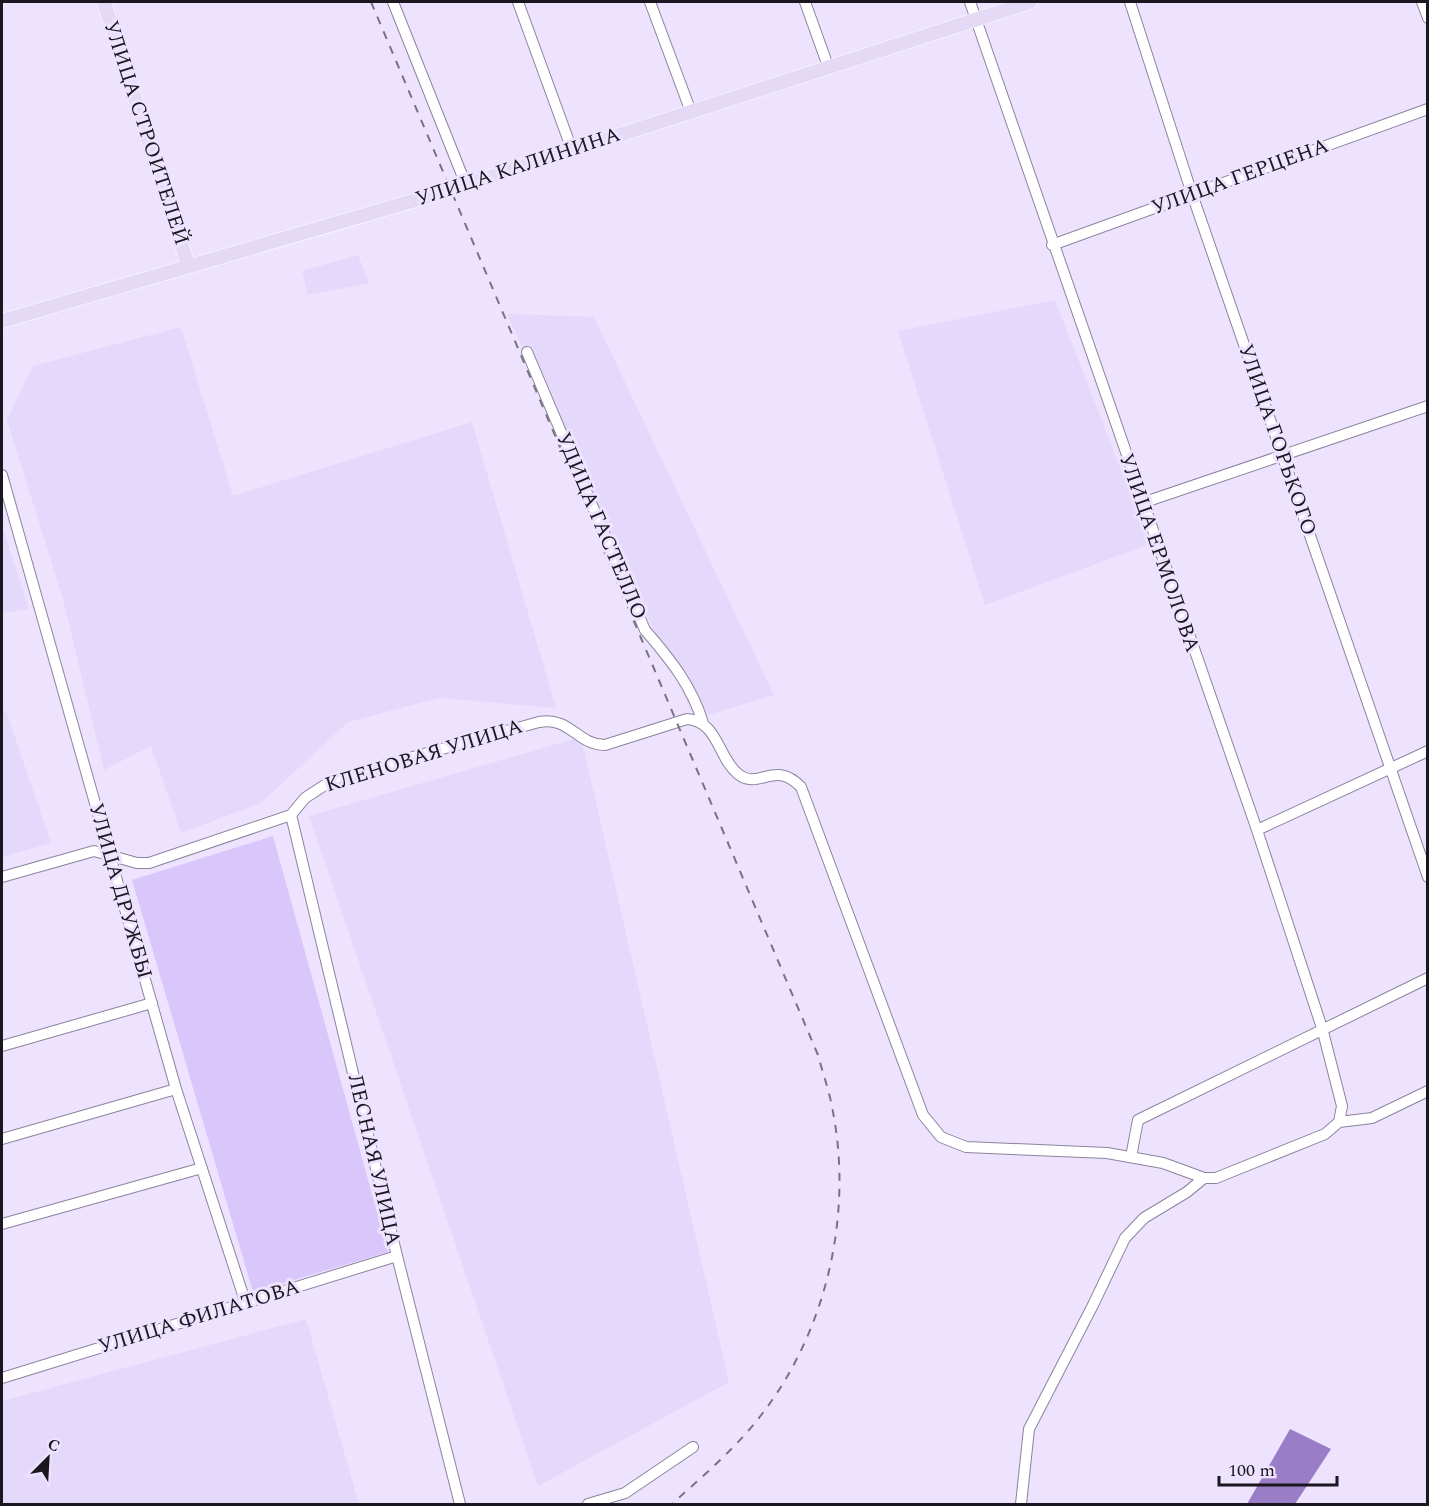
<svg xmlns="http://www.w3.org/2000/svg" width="1429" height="1506" viewBox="0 0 1429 1506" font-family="Spectral,serif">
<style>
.built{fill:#e4d8fb}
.green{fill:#d9c6fa}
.water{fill:#9a7dc7}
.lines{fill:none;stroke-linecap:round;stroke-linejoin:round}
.minor-casing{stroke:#8c839c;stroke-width:12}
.major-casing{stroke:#fff;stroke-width:15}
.minor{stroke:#fff;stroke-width:10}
.major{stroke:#e4daf6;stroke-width:14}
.rail{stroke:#797284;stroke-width:2;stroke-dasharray:8 8;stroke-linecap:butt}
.labels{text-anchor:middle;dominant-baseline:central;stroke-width:6;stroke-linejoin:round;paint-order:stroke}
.street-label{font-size:21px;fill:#1b1721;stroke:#ede3ff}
</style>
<rect width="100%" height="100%" fill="#ede3ff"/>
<path class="built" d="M358 255 369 283 308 295 302 271Z
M1055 300 1150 544 985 605 898 331Z
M507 314 594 317 774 695 695 719Z
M181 327 233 496 472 422 556 708 439 698 348 722 261 803 181 833 151 746 104 770 63 599 7 420 33 366Z
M2 526 29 609 2 613Z
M6 711 51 843 2 857V712Z
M581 737 729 1382 538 1486 309 816Z
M306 1319 359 1504H2V1401Z"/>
<path class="green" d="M273 836 388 1252 253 1292 132 880Z"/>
<path class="water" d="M1290 1429 1331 1449 1295 1504H1247Z"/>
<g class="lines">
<g class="minor-casing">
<path id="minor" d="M393 2 466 185
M518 2 572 150
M650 2 691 112
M805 2 828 66
M1130 2 1192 194 1428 877
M1422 2 1428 18
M1052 245 1428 109
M527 352 645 630C670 659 692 686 703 723
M2 475 176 1089 246 1304
M1142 503 1428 406
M291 815 397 1256 460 1504
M1257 830 1428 751
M2 877 94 851 137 863H149L291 815 305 798 334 779 539 722C570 716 577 745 605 745L687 719C718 721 718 758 738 774 760 791 774 759 801 787L923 1115 941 1137 966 1147 1107 1153 1163 1163 1204 1178H1216L1325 1134 1339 1122 1342 1106 1322 1028 1257 830 970 2
M2 1046 152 1003
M1339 1122 1372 1118 1428 1091
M2 1139 176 1089
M1131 1157 1138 1120 1428 978
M2 1224 202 1168
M2 1378 397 1256
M588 1504 625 1493 693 1447
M1021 1504 1029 1429 1093 1305 1125 1238 1144 1218 1187 1192 1204 1178"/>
</g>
<g class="major-casing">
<path id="major" d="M104 2 188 265
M2 321 450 190 1030 2"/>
</g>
<use href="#minor" class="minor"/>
<use href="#major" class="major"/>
<path class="rail" d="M371 2 818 1055C823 1074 830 1093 833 1112 853 1216 826 1331 762 1414 736 1448 703 1476 672 1504"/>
</g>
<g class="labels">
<g class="street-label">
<text transform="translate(146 133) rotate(72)">УЛИЦА СТРОИТЕЛЕЙ</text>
<text transform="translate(518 167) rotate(-18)">УЛИЦА КАЛИНИНА</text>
<text transform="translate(1240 177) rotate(-20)">УЛИЦА ГЕРЦЕНА</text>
<text transform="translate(1277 440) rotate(71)">УЛИЦА ГОРЬКОГО</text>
<text transform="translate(601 526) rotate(67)">УДИЦА ГАСТЕЛЛО</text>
<text transform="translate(1159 553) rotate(71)">УЛИЦА ЕРМОЛОВА</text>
<text transform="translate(424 756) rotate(-17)">КЛЕНОВАЯ УЛИЦА</text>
<text transform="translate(120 891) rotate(74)">УЛИЦА ДРУЖБЫ</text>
<text transform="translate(374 1160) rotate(77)">ЛЕСНАЯ УЛИЦА</text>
<text transform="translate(199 1317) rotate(-17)">УЛИЦА ФИЛАТОВА</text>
</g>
</g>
<rect width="1429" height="1506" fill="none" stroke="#1b1721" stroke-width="6"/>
<g transform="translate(48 1458) rotate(24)" stroke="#ede3ff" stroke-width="4.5" paint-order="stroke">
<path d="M0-4.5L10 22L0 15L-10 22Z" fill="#1b1721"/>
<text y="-9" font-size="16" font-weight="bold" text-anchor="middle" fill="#1b1721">С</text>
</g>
<path d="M1219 1476v9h118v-9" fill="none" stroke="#1b1721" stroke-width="3"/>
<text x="1228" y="1476" font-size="18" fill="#1b1721" stroke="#ede3ff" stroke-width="4.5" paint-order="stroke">100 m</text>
</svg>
